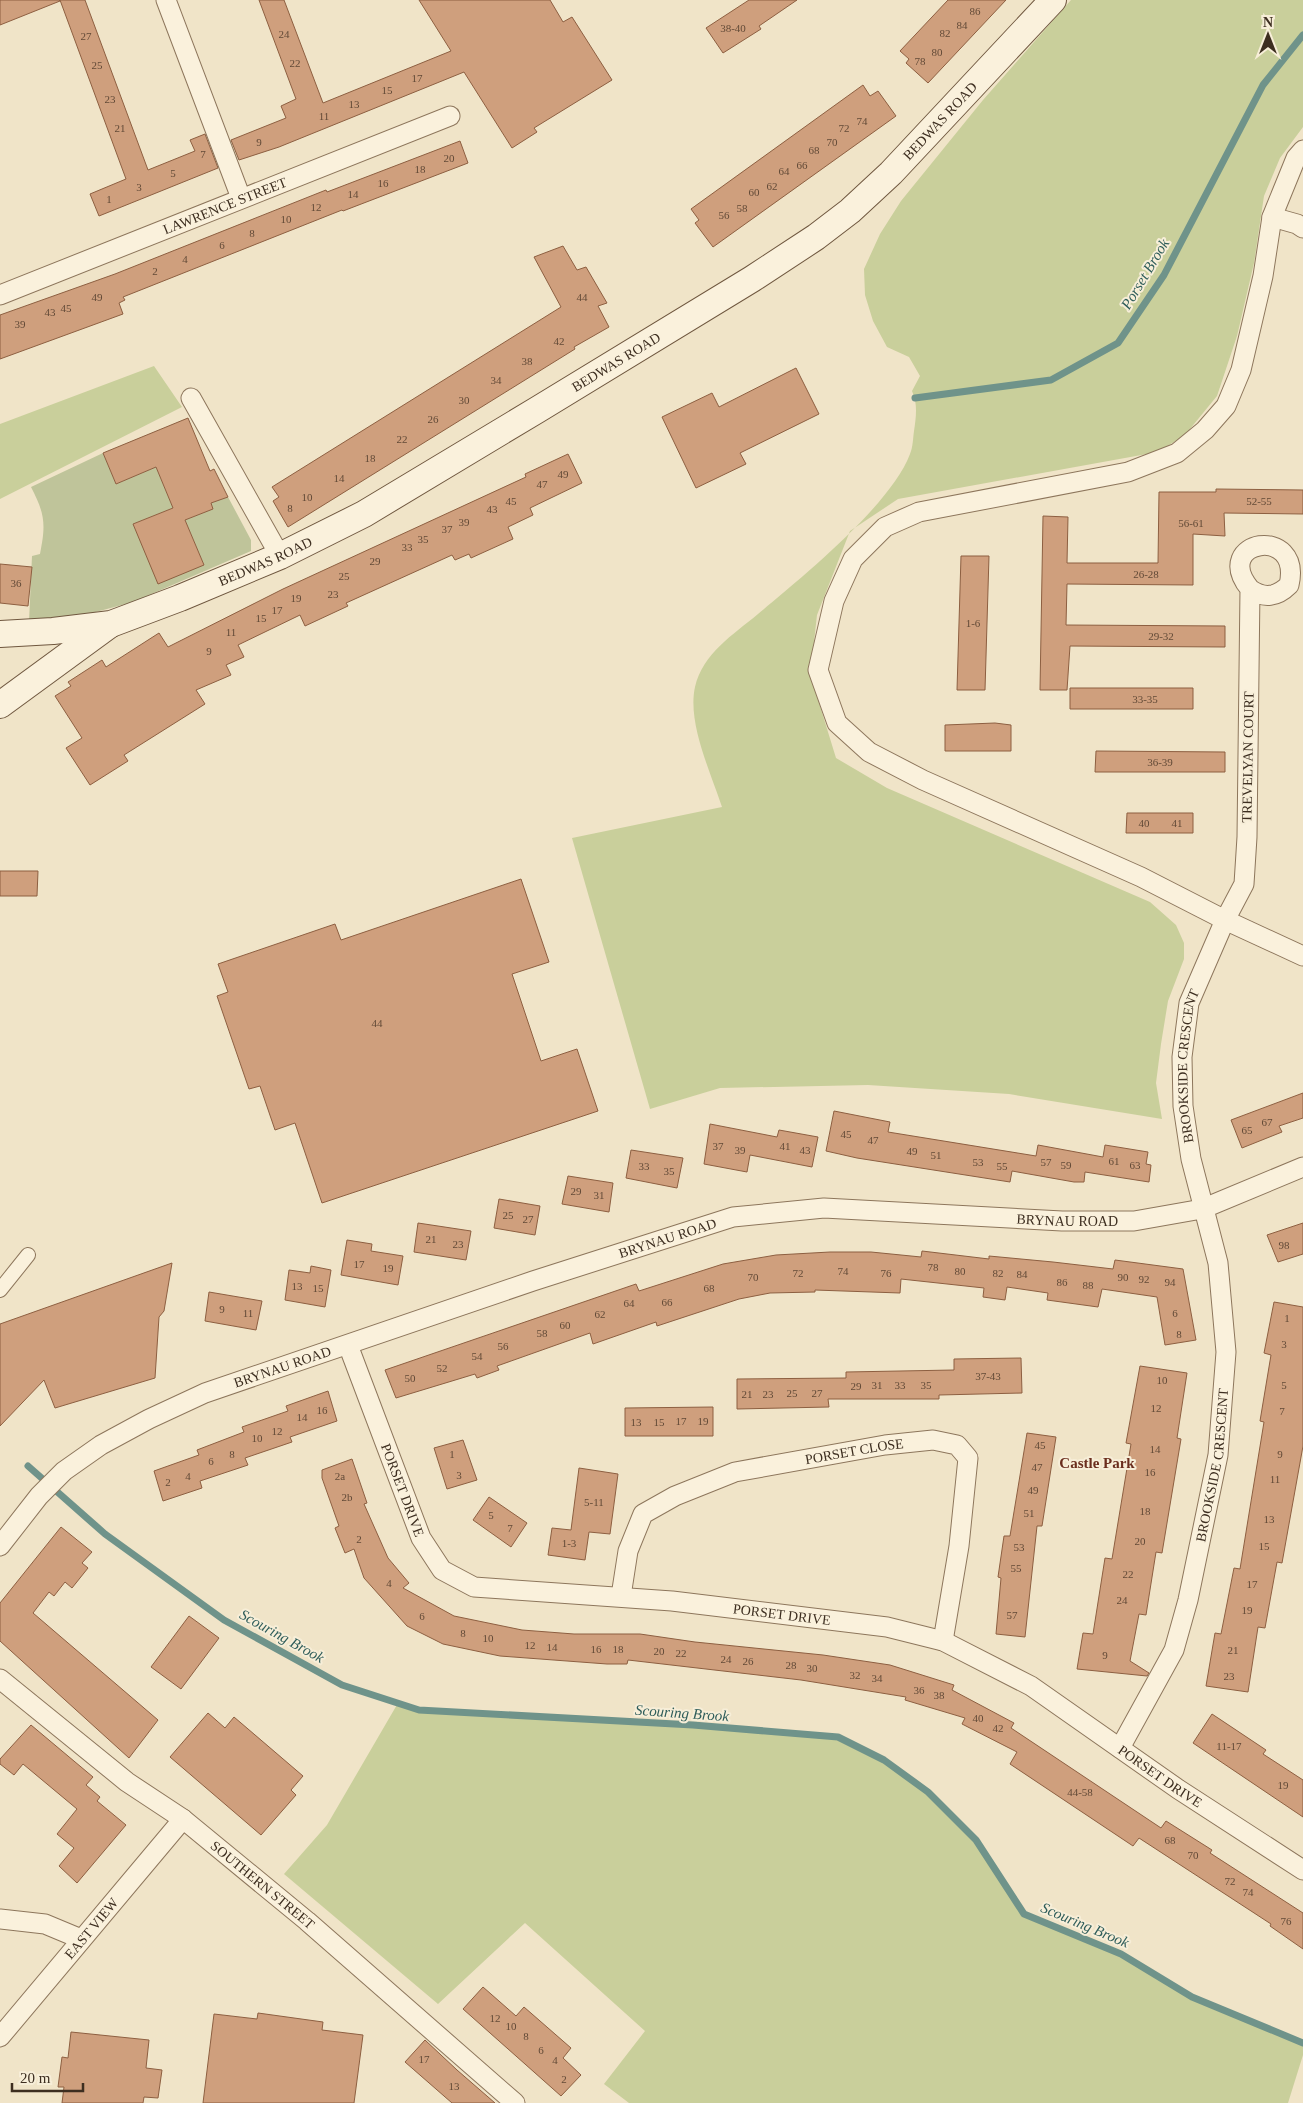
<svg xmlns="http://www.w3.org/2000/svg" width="1303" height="2103" viewBox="0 0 1303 2103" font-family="Georgia,serif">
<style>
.green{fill:#c9cf9b}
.cemetery{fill:#bfc49a}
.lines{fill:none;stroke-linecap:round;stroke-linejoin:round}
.stream{stroke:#6f938a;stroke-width:7}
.building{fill:#cf9f7d;stroke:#8d5f41}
.pedestrian-casing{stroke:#8d765c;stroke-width:16}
.minor-casing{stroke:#8d765c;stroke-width:21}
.secondary-casing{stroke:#6f573f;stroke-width:28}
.pedestrian{stroke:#faf1dc;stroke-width:14}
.minor{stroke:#faf1dc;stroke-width:19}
.secondary{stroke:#faf1dc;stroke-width:26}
.labels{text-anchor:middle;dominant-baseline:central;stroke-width:4;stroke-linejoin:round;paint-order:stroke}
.number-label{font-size:11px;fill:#624a37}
.street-label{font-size:14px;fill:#3d2e20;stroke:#f7eed8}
.water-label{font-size:15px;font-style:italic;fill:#2f5d5a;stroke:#f7eed8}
.neighbourhood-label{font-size:15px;font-weight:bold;fill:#6b2e1e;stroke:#f7eed8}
</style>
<rect width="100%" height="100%" fill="#f0e4c8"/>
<path class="green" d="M1071 0H1303V127L1280 158 1264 196 1254 263 1237 336 1217 396 1185 435 1158 452 898 499 850 531 817 615 813 651 812 680 836 758 887 788 1150 902 1176 925 1184 943V959L1168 1001 1161 1044 1156 1083 1162 1119 1009 1094 868 1085 720 1088 650 1109 572 838 722 807C711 773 687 723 695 687 703 653 733 635 758 614 801 578 891 505 910 454 913 447 913 438 914 431 916 417 918 404 912 391L920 376 909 357 887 347 873 321 865 295 864 269 880 234 901 201 983 100Z
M154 366 182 407 0 499V424Z
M398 1703 419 1710 693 1725 838 1737 884 1760 928 1792 976 1840 1024 1914 1121 1954 1192 1997 1303 2043V2055L1288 2103H629L604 2084 645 2031 525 1923 438 2004 284 1874 327 1825Z"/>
<path class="cemetery" d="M103 453 116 484 156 467 173 508 133 524 204 565 185 520 213 509 211 503 228 497 251 540V551L133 602 92 613 29 622 32 556 40 554C46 524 45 514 31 487Z"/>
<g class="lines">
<path class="stream" d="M915 398 1051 380 1118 343 1164 275 1263 85 1303 35
M28 1466 105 1534 224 1620 342 1685 419 1710 693 1725 838 1737 884 1760 928 1792 976 1840 1024 1914 1121 1954 1192 1997 1303 2043"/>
</g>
<path class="building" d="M0 0H59L60 1 0 25Z
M60 0H85L148 170 195 151 190 140 205 134 218 168 99 216 90 194 126 179Z
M259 0H284L323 103 451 51 419 0H550L563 22 572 17 612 80 534 128 537 132 512 148 464 72 279 147 239 160 231 140 286 118 281 106 296 99Z
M749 0H797L759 26 761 29 723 53 706 28Z
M948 0H1006L928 83 906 63 909 59 900 51Z
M863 85 870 96 878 91 896 116 713 247 695 223 699 220 691 209Z
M460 141 468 163 343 211 342 210 123 297 125 300 119 303 123 314 0 359V315L115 274 326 190 327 192Z
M563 246 577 270 586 267 607 303 598 306 609 327 574 347 575 349 288 527 273 501 279 497 272 487 561 307 534 257Z
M796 368 819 414 740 453 746 464 696 488 662 417 712 393 719 407Z
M188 418 210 471 214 469 228 497 211 503 213 509 185 520 204 565 158 584 133 524 173 508 156 467 116 484 103 453Z
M568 454 582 483 530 508 533 515 508 527 513 539 471 558 469 554 455 560 452 555 346 603 348 606 305 626 300 615 238 645 244 657 226 665 231 675 196 690 205 704 124 755 128 761 90 785 66 748 82 738 55 696 71 686 68 682 102 660 106 667 159 633 168 647 283 589 526 477 525 474Z
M1216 489 1303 490V514L1224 513 1225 536 1193 534V585L1067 584 1066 625 1225 626V647L1070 646 1067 690H1040L1043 516 1068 517 1067 563H1158L1159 492H1216Z
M961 556H989L985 690H957Z
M0 564 32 567 28 606 0 603Z
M1070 688H1193V709H1070Z
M995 723 1011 725V751H945V725Z
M1096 751 1225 752V772H1095Z
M1127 813H1193V833H1126Z
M0 871H38L37 896H0Z
M521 879 549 962 512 974 541 1061 577 1049 598 1111 322 1203 295 1123 275 1130 260 1086 249 1089 217 996 228 992 218 964 335 924 341 940Z
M1303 1093V1118L1279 1126 1282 1132 1242 1148 1231 1120Z
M834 1111 890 1122 888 1132 1036 1156 1038 1145 1103 1157 1105 1145 1148 1152 1146 1164 1151 1165 1149 1182 1085 1172 1084 1182H1074L1012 1171 1010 1182 857 1158 826 1151Z
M710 1124 777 1137 779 1130 818 1137 812 1167 750 1155 747 1172 704 1164Z
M631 1150 683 1158 677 1188 626 1178Z
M568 1176 613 1183 609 1212 562 1204Z
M499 1199 540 1206 535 1235 494 1228Z
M418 1223 471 1231 466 1260 414 1252Z
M1303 1223V1254L1278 1262 1267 1235Z
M347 1240 372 1244 371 1251 403 1256 398 1285 341 1275Z
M922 1251 989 1259V1256L1053 1262 1113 1269 1115 1260 1183 1269 1196 1340 1165 1345 1157 1297 1102 1289 1098 1307 1047 1300 1048 1293 1007 1287 1005 1300 983 1297 984 1288 901 1279 900 1293 815 1290V1292L770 1293 739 1299 657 1326 656 1322 593 1344 590 1333 497 1366 499 1370 477 1378 475 1374 396 1398 385 1370 636 1284 639 1291 723 1264 776 1255 830 1252H871L921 1257Z
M172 1263 164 1311 159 1317 155 1378 55 1408 44 1380 0 1426V1324Z
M311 1266 331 1270 325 1307 285 1300 289 1270 310 1273Z
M209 1292 262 1301 256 1330 205 1321Z
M1274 1302 1303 1307V1446L1282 1563 1277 1562 1265 1628 1258 1627 1248 1692 1206 1686 1215 1633 1221 1634 1234 1568 1240 1569 1264 1422 1260 1421 1271 1355 1264 1353Z
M1021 1358 1022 1393 939 1395V1399H828L829 1407 737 1409V1379L846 1378V1372L954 1370V1359Z
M1140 1366 1187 1373 1177 1438 1181 1439 1162 1553 1156 1552 1146 1615 1139 1614 1130 1661 1149 1673 1147 1676 1077 1669 1083 1633 1093 1634 1105 1558 1112 1559 1131 1444 1126 1443Z
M328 1391 337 1421 290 1437 292 1442 245 1458 248 1465 200 1481 202 1488 163 1501 154 1471 199 1455 197 1450 244 1432 242 1427 288 1411 286 1406Z
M713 1407V1436H625V1408Z
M1027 1433 1056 1437 1042 1526H1037L1025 1637 996 1634 1001 1578 998 1577 1004 1536H1010Z
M463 1440 477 1480 447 1489 434 1448Z
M352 1459 367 1503 364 1504 388 1558 409 1583 403 1588 454 1616 522 1630 574 1634H640L695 1642 823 1655 890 1665 954 1685 952 1690 1014 1723 1011 1728 1161 1828 1166 1821 1212 1850 1210 1853 1303 1913V1949L1270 1926 1271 1924 1139 1838 1133 1846 1010 1764 1017 1752 962 1724 965 1718 905 1700 906 1697 801 1680 628 1660 627 1664H607L500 1656 443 1644 407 1626 364 1578 354 1549 345 1553 335 1528 339 1526 322 1478V1470Z
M579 1468 618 1474 610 1534 589 1532 585 1560 548 1555 552 1528 571 1530Z
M489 1497 527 1523 511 1547 473 1520Z
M61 1527 92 1552 82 1563 88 1568 72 1588 65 1582 54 1596 49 1592 33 1613 158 1720 129 1758 0 1641V1603Z
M189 1616 219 1638 181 1689 151 1667Z
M208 1713 225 1728 234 1717 303 1776 291 1790 296 1795 261 1835 170 1757Z
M1212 1714 1266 1750 1263 1754 1303 1780V1817L1193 1743Z
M31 1725 93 1777 86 1785 100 1797 97 1801 126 1825 77 1883 59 1866 74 1848 57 1834 77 1809 23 1764 14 1775 0 1764V1759Z
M483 1987 516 2016 524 2007 571 2048 563 2058 581 2075 561 2096 463 2009Z
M258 2013 323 2022 322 2030 363 2035 354 2103H203L214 2014 257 2019Z
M71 2032 149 2040 146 2068 162 2070 158 2098 144 2097 143 2103H62L64 2087H58L62 2057 68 2058Z
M425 2040 457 2070 495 2103H452L405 2062Z"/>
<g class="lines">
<g class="pedestrian-casing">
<path id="pedestrian" d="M0 1290 28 1255"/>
</g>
<g class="minor-casing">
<g id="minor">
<path d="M166 0 241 198"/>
<path d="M1272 217 1297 224 1303 228"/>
<path id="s1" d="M0 295 450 116"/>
<path d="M191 398 280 556"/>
<path d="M1250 589C1210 540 1303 524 1289 585 1277 597 1264 599 1250 589L1247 837 1244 884 1225 920 1303 956"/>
<path id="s2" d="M348 1345 421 1538 442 1570 474 1587 672 1601 887 1627 943 1641 1031 1686 1178 1789 1303 1870"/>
<path id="s3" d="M0 1546 39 1496 64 1471 101 1445 149 1419 205 1393 533 1281 733 1217 824 1208 1062 1221H1134L1202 1209 1303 1167"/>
<path id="s4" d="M621 1596 628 1551 643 1514 675 1496 735 1472 885 1445 933 1440 957 1445 968 1458 959 1546 943 1641"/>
<path id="s5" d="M0 1679 127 1782 183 1819 307 1921 515 2103"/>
<path id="s6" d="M1120 1748 1174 1650 1188 1600 1218 1455 1226 1352 1218 1263 1191 1159 1183 1106 1182 1057 1189 1003 1225 920 1141 877 923 780 869 752 837 723 818 670 834 601 853 559 885 527 919 512 1128 472 1177 453 1205 430 1226 406 1241 370 1263 276 1272 217 1296 158 1303 150"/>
<path d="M0 1919 45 1924 81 1939"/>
<path id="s7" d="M0 2037 183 1819"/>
</g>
</g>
<g class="secondary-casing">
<g id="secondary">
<path id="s8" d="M0 634 53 631 111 624 180 598 280 556 364 514 537 410 752 279 816 237 850 211 891 173 1053 0"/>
<path d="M0 705 108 626"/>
</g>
</g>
<use href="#pedestrian" class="pedestrian"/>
<use href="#minor" class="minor"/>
<use href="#secondary" class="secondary"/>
</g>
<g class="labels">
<g class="number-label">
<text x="975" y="11">86</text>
<text x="962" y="25">84</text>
<text x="733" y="28">38-40</text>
<text x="945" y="33">82</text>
<text x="284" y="34">24</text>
<text x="86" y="36">27</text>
<text x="937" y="52">80</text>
<text x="920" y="61">78</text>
<text x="295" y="63">22</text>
<text x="97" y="65">25</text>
<text x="417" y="78">17</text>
<text x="387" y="90">15</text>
<text x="110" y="99">23</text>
<text x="354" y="104">13</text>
<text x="324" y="116">11</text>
<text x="862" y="121">74</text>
<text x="120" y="128">21</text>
<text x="844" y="128">72</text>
<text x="259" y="142">9</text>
<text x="832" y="142">70</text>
<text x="814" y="150">68</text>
<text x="203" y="154">7</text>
<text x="449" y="158">20</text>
<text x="802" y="165">66</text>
<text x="420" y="169">18</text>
<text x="784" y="171">64</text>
<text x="173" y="173">5</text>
<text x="383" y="183">16</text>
<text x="772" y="186">62</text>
<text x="139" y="187">3</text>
<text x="754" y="192">60</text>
<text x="353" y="194">14</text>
<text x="109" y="199">1</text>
<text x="316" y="207">12</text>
<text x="742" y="208">58</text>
<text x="724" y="215">56</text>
<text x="286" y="219">10</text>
<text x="252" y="233">8</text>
<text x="222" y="245">6</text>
<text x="185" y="259">4</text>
<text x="155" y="271">2</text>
<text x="97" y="297">49</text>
<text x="582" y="297">44</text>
<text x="66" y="308">45</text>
<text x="50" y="312">43</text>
<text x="20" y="324">39</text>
<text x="559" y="341">42</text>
<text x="527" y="361">38</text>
<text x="496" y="380">34</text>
<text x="464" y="400">30</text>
<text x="433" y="419">26</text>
<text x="402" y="439">22</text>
<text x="370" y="458">18</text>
<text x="563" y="474">49</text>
<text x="339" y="478">14</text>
<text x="542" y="484">47</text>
<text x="307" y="497">10</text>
<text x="511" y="501">45</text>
<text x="1259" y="501">52-55</text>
<text x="290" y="508">8</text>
<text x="492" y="509">43</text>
<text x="464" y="522">39</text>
<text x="1191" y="523">56-61</text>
<text x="447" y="529">37</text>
<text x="423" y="539">35</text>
<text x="407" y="547">33</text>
<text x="375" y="561">29</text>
<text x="1146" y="574">26-28</text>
<text x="344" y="576">25</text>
<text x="16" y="583">36</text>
<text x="333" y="594">23</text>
<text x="296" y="598">19</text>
<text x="277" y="610">17</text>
<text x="261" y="618">15</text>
<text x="973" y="623">1-6</text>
<text x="231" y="632">11</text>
<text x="1161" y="636">29-32</text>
<text x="209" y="651">9</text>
<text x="1145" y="699">33-35</text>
<text x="1160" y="762">36-39</text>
<text x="1144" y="823">40</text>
<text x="1177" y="823">41</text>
<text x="377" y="1023">44</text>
<text x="1267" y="1122">67</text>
<text x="1247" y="1130">65</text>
<text x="846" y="1134">45</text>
<text x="873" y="1140">47</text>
<text x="718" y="1146">37</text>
<text x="785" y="1146">41</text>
<text x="740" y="1150">39</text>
<text x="805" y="1150">43</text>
<text x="912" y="1151">49</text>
<text x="936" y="1155">51</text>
<text x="1114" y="1161">61</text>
<text x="978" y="1162">53</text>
<text x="1046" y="1162">57</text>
<text x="1066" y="1165">59</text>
<text x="1135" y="1165">63</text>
<text x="644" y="1166">33</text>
<text x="1002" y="1166">55</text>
<text x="669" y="1171">35</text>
<text x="576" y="1191">29</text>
<text x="599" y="1195">31</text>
<text x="508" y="1215">25</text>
<text x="528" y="1219">27</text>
<text x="431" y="1239">21</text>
<text x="458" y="1244">23</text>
<text x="1284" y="1245">98</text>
<text x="359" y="1264">17</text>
<text x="933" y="1267">78</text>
<text x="388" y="1268">19</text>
<text x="843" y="1271">74</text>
<text x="960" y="1271">80</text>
<text x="798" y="1273">72</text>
<text x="886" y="1273">76</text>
<text x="998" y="1273">82</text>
<text x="1022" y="1274">84</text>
<text x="753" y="1277">70</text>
<text x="1123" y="1277">90</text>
<text x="1144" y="1279">92</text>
<text x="1062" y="1282">86</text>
<text x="1170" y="1282">94</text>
<text x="1088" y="1285">88</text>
<text x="297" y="1286">13</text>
<text x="318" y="1288">15</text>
<text x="709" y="1288">68</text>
<text x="667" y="1302">66</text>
<text x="629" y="1303">64</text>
<text x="222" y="1309">9</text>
<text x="248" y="1313">11</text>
<text x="1175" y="1313">6</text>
<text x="600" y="1314">62</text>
<text x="1287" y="1318">1</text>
<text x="565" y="1325">60</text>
<text x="542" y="1333">58</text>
<text x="1179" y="1334">8</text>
<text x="1284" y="1344">3</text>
<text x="503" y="1346">56</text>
<text x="477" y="1356">54</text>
<text x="442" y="1368">52</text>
<text x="988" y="1376">37-43</text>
<text x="410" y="1378">50</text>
<text x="1162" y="1380">10</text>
<text x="877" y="1385">31</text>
<text x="900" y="1385">33</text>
<text x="926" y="1385">35</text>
<text x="1284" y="1385">5</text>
<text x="856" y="1386">29</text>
<text x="792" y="1393">25</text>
<text x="817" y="1393">27</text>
<text x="747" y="1394">21</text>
<text x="768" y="1394">23</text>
<text x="1156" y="1408">12</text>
<text x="322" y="1410">16</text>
<text x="1282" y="1411">7</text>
<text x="302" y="1417">14</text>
<text x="681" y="1421">17</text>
<text x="703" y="1421">19</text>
<text x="636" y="1422">13</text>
<text x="659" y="1422">15</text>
<text x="277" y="1431">12</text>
<text x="257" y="1438">10</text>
<text x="1040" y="1445">45</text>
<text x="1155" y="1449">14</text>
<text x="232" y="1454">8</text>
<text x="452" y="1454">1</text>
<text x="1280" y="1454">9</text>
<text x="211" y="1461">6</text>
<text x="1037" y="1467">47</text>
<text x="1150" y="1472">16</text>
<text x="459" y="1475">3</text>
<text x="188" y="1476">4</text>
<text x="340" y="1476">2a</text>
<text x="1275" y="1479">11</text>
<text x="168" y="1482">2</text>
<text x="1033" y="1490">49</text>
<text x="347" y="1497">2b</text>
<text x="594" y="1502">5-11</text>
<text x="1145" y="1511">18</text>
<text x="1029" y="1513">51</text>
<text x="491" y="1515">5</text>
<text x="1269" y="1519">13</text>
<text x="510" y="1528">7</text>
<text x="359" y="1539">2</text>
<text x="1140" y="1541">20</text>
<text x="569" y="1543">1-3</text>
<text x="1264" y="1546">15</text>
<text x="1019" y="1547">53</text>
<text x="1016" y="1568">55</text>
<text x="1128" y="1574">22</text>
<text x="389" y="1583">4</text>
<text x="1252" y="1584">17</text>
<text x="1122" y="1600">24</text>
<text x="1247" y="1610">19</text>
<text x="1012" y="1615">57</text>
<text x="422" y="1616">6</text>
<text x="463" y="1633">8</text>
<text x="488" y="1638">10</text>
<text x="530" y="1645">12</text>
<text x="552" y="1647">14</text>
<text x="596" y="1649">16</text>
<text x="618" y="1649">18</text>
<text x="1233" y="1650">21</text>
<text x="659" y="1651">20</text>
<text x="681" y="1653">22</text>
<text x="1105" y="1655">9</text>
<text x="726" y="1659">24</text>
<text x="748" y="1661">26</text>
<text x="791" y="1665">28</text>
<text x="812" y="1668">30</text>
<text x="855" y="1675">32</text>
<text x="1229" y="1676">23</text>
<text x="877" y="1678">34</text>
<text x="919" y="1690">36</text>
<text x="939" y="1695">38</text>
<text x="978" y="1718">40</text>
<text x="998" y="1728">42</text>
<text x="1229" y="1746">11-17</text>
<text x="1283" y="1785">19</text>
<text x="1080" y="1792">44-58</text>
<text x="1170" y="1840">68</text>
<text x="1193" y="1855">70</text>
<text x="1230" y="1881">72</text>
<text x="1248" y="1892">74</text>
<text x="1286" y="1921">76</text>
<text x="495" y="2018">12</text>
<text x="511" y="2026">10</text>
<text x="526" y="2036">8</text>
<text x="541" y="2050">6</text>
<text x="424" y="2059">17</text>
<text x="555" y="2060">4</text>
<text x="564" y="2079">2</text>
<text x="454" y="2086">13</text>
</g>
<g class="street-label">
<text stroke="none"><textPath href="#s8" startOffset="1088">BEDWAS ROAD</textPath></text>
<text stroke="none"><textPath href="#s1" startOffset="242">LAWRENCE STREET</textPath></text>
<text stroke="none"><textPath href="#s8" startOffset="682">BEDWAS ROAD</textPath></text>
<text stroke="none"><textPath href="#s8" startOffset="278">BEDWAS ROAD</textPath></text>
<text transform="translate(1248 757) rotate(-89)">TREVELYAN COURT</text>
<text stroke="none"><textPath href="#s6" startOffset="706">BROOKSIDE CRESCENT</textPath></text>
<text stroke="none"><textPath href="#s3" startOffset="1152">BRYNAU ROAD</textPath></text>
<text stroke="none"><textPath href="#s3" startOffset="748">BRYNAU ROAD</textPath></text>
<text stroke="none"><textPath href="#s3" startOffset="342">BRYNAU ROAD</textPath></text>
<text stroke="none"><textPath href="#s4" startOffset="308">PORSET CLOSE</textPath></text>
<text stroke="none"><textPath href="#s6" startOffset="301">BROOKSIDE CRESCENT</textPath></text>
<text stroke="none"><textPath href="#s2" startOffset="155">PORSET DRIVE</textPath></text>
<text stroke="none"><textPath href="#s2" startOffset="590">PORSET DRIVE</textPath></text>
<text stroke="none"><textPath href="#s2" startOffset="1010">PORSET DRIVE</textPath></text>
<text stroke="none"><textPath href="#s5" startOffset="334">SOUTHERN STREET</textPath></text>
<text stroke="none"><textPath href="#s7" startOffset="142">EAST VIEW</textPath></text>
</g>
<g class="water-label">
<text transform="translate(1145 274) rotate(-59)">Porset Brook</text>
<text transform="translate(282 1636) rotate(29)">Scouring Brook</text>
<text transform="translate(682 1713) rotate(4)">Scouring Brook</text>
<text transform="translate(1085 1925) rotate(23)">Scouring Brook</text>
</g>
<g class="neighbourhood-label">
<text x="1097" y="1463">Castle Park</text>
</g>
</g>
<g transform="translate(1268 35)" stroke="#f7eed8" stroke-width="4" paint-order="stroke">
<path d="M0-4L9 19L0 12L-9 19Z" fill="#3d2e20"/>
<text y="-8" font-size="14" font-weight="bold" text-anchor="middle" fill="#3d2e20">N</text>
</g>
<path d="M12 2083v8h71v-8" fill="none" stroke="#3d2e20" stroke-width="2.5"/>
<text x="20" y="2083" font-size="15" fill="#3d2e20" stroke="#f7eed8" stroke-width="4" paint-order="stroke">20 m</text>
</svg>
